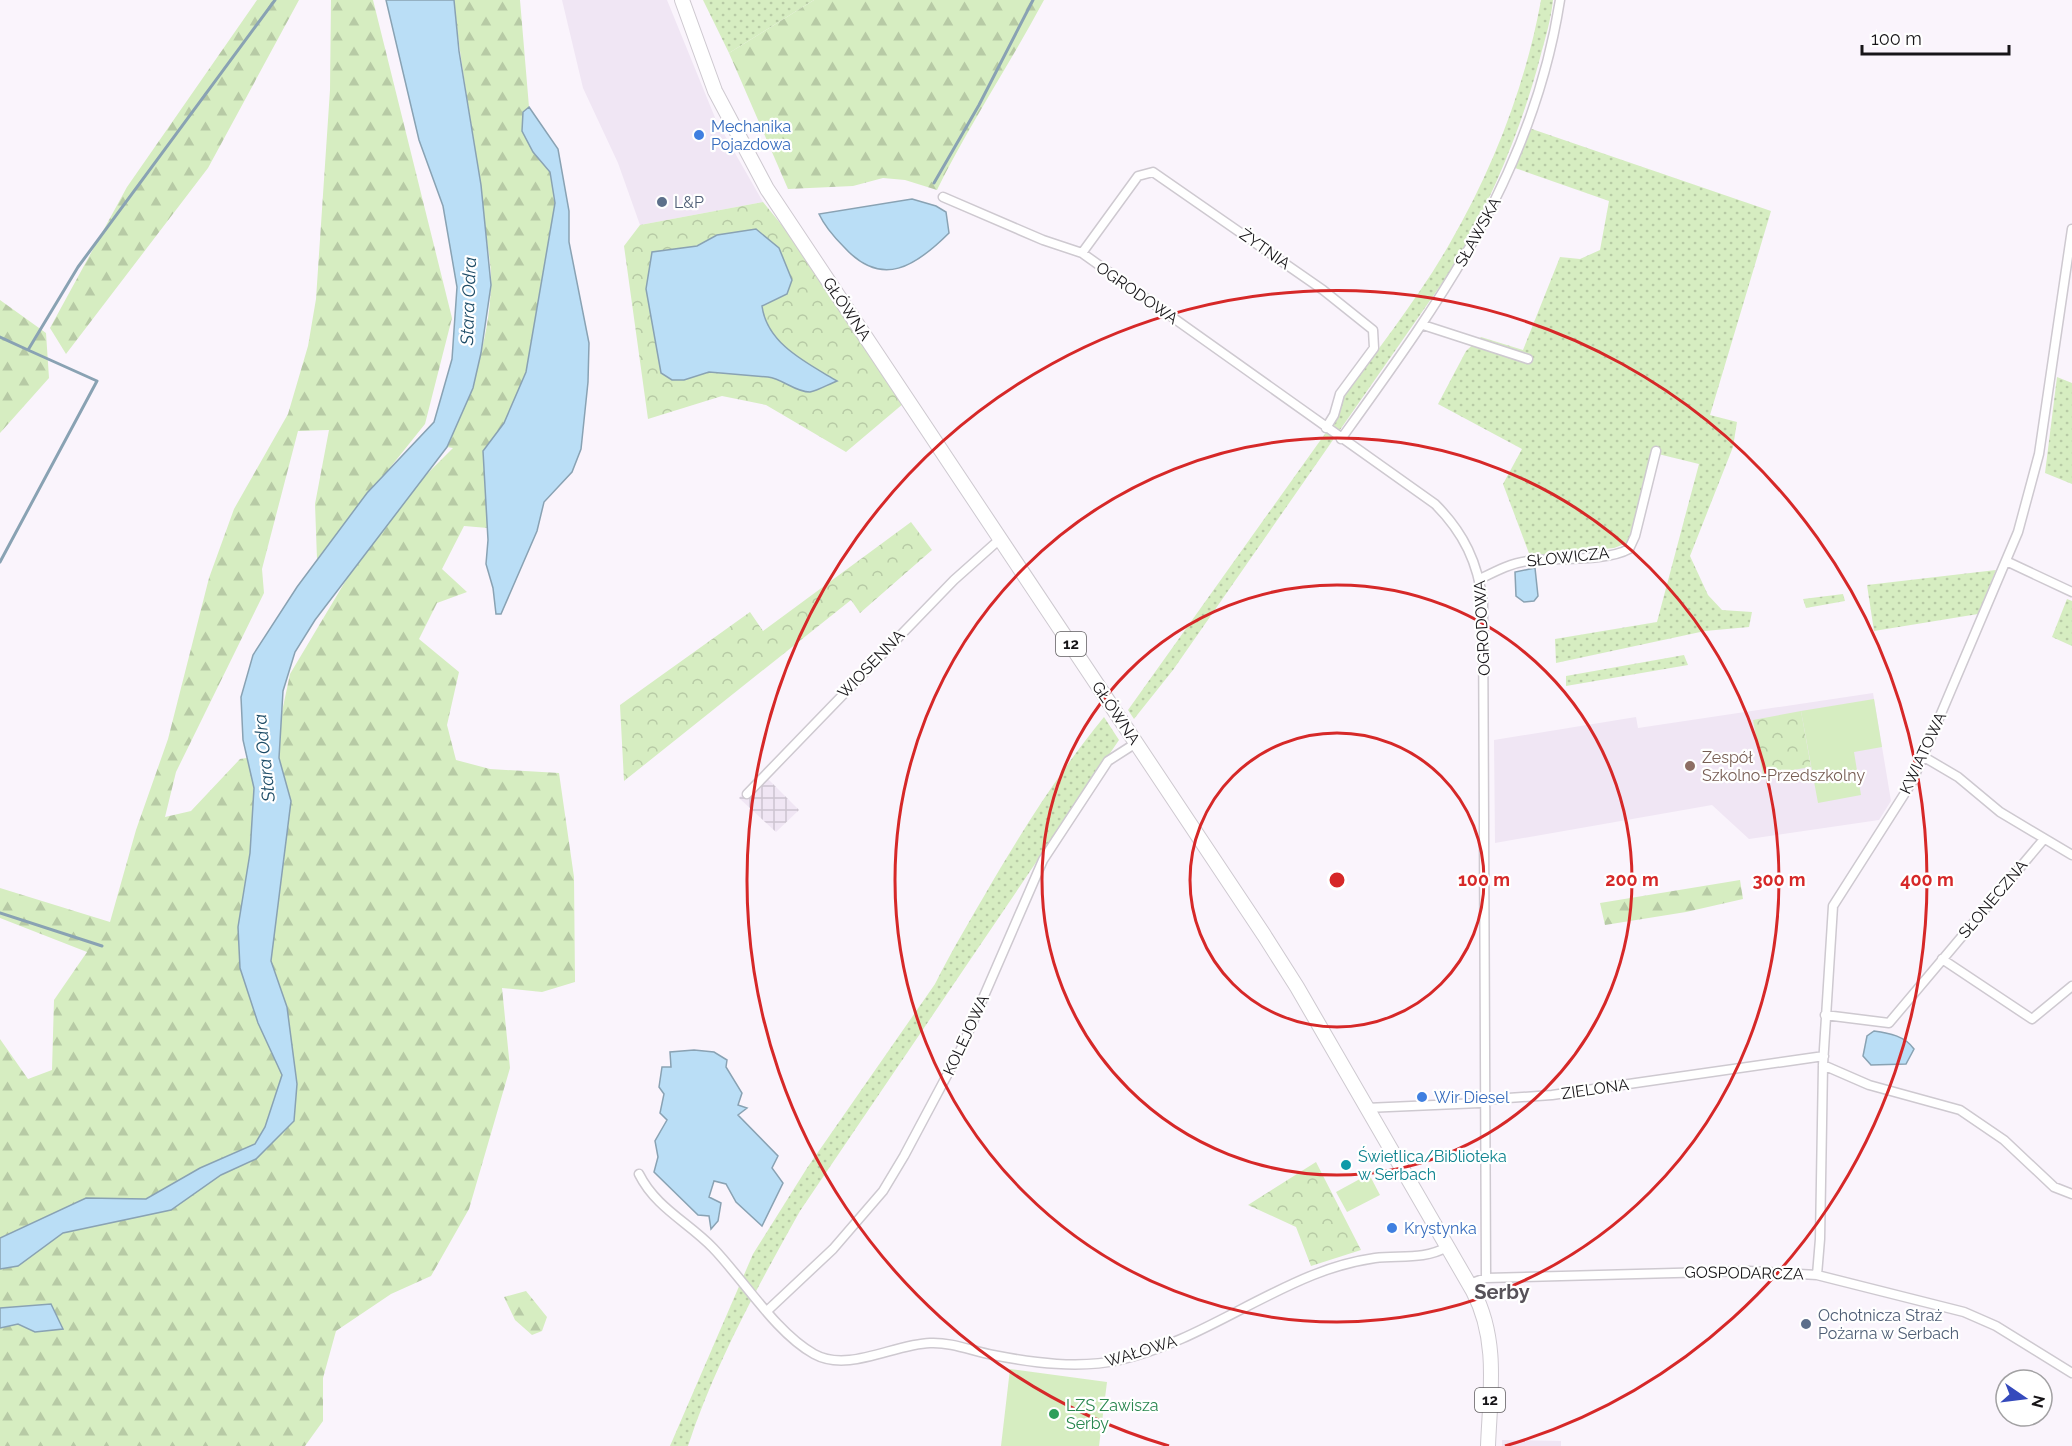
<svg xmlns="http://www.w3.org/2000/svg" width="2072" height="1446" viewBox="0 0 2072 1446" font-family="Raleway,sans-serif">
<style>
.built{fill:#f0e6f4}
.industrial{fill:url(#industrial-grid)}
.grass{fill:url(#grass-dots)}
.forest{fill:url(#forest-firs)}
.park{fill:url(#park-crowns)}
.pitch{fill:#d6edc1}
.water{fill:#badef6;stroke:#89a2b3;stroke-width:1.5}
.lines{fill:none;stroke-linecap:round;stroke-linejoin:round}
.stream{stroke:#89a2b3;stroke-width:3}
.minor-casing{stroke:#cec9d0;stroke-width:11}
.primary-casing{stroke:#cec9d0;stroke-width:16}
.minor{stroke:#fff;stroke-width:8}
.primary{stroke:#fff;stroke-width:14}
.ring{fill:none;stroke:#d62828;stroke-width:3}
.shop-dot{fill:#3f7fe0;stroke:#fff;stroke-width:2}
.service-dot{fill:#5c6f8a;stroke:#fff;stroke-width:2}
.education-dot{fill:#8d6e63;stroke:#fff;stroke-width:2}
.culture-dot{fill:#0f9aa8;stroke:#fff;stroke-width:2}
.leisure-dot{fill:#2e9e5b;stroke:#fff;stroke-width:2}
.labels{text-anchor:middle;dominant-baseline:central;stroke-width:4.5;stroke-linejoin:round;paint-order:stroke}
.shield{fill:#fff;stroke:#5d5b5d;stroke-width:1.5}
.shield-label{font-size:15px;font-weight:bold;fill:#171518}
.shop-label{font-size:16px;fill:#366cbe;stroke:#fff;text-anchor:start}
.service-label{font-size:16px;fill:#4e5e75;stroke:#fff;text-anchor:start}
.street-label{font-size:16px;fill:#171518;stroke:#fff}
.education-label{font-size:16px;fill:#785e54;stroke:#fff;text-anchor:start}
.culture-label{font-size:16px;fill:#0d838f;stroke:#fff;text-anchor:start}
.leisure-label{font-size:16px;fill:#27864d;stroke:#fff;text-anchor:start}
.water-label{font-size:18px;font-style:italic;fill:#1d4c67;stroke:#fff}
.quarter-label{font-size:20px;font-weight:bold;fill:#575259;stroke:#fff}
.centre{fill:#d62828;stroke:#fff;stroke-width:3}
.ring-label{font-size:18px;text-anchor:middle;font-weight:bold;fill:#d62828;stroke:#fff;stroke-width:4.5;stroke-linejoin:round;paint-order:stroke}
</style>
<defs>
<pattern id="industrial-grid" width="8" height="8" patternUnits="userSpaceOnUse" patternTransform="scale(1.5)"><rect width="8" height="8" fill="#f0e6f4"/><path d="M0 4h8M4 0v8" fill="none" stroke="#cdc4d0"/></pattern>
<pattern id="grass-dots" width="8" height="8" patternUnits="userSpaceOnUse" patternTransform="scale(1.5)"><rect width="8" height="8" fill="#d6edc1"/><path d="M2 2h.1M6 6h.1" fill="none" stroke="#b7caa5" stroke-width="1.8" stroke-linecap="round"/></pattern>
<pattern id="forest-firs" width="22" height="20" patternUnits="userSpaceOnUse" patternTransform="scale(1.5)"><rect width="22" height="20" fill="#d6edc1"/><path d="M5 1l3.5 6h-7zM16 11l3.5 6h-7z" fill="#b7caa5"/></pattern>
<pattern id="park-crowns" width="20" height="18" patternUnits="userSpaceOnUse" patternTransform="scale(1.5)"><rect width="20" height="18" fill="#d6edc1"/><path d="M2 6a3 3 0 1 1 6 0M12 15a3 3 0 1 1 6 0" fill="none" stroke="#b7caa5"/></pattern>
</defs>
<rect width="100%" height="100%" fill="#faf4fc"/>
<path class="built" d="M562 0H667L716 120 763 202 640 225 618 163 583 88Z
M1873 693 1891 801 1879 820 1749 839 1712 805 1495 843 1494 740 1636 717 1638 728Z
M1502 1440 1561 1441V1446H1502Z"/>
<path class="industrial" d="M762 773 799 810 776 832 739 798Z"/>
<path class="grass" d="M703 0H814L729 53Z
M1541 0H1553C1551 20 1545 39 1540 58 1520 133 1491 200 1454 266L1173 670 1134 719 1128 710 1337 417 1341 401C1376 351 1420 296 1450 243 1493 169 1526 84 1541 0Z
M1529 128 1771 211 1710 415 1737 422 1733 447 1690 556 1708 595 1722 610 1752 612 1749 627 1705 631 1556 663 1555 639 1657 622 1699 464 1654 453 1633 532 1627 543 1614 548 1530 556 1503 484 1522 449 1438 404 1466 351 1481 337 1523 350 1560 257 1580 259 1600 250 1609 201 1515 168Z
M2057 377 2072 383V484L2045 473Z
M1996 570 1978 614 1874 631 1867 585Z
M1843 594 1845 601 1806 608 1803 599Z
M2067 599 2072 601V646L2052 637Z
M1684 655 1688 665 1566 686V676Z
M1104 717 1119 740 800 1211C758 1286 715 1364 688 1446H670L753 1254 807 1168 935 984C952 950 972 917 991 884 1027 823 1060 771 1104 717Z"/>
<path class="forest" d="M257 0H299L208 168 66 354 50 328 127 187Z
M331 0H373L452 318 425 424 317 559 315 504 329 430 298 431 262 569 264 593 176 772 165 817 191 811 240 759 273 754 290 674 361 555 405 496 453 448 447 447C470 394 489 343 491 285 492 266 487 245 485 226 478 150 461 76 454 0H520L529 107 523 112 533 152 550 172 555 203 526 372 504 423 483 451 488 528 464 526 442 569 467 592 437 603 419 639 459 672 447 725 456 760 490 769 559 773 574 877 575 982 542 992 502 988 510 1068 469 1209 431 1276 391 1294 336 1331 323 1378V1421L305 1446H0V1039L28 1079 52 1070 54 1000 87 952 0 918V888L110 922 136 830 168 739 209 578 234 509 288 414 308 346 316 299 330 90Z
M814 0H1044C1010 64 969 125 937 190L905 180 883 178 853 186 788 189 729 53Z
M0 300 46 333 49 378 0 433Z
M1740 880 1743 899 1686 912 1605 925 1600 903Z
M526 1291 547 1317 542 1331 532 1335 515 1320 504 1297Z"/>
<path class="park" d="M763 202 846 304 910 398 846 452 766 405 722 396 648 419 624 246 640 225Z
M911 522 932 550 860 613 851 600 624 781 620 705 750 612 763 631Z
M1801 711 1811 767 1763 775 1753 720Z
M1316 1162 1361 1250 1311 1266 1296 1227 1248 1205Z"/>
<path class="pitch" d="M1874 699 1882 747 1854 752 1861 795 1818 803 1801 711Z
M1369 1174 1380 1195 1347 1212 1336 1192Z
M1010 1369 1107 1382 1099 1446H1001Z"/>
<path class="water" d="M386 0H454L459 51 481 185 491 285 481 353 473 388 447 447 315 620 295 652 283 691 279 758 291 801 271 961 287 1007 297 1084 294 1121 256 1159 221 1175 171 1210 63 1233 18 1266 0 1269V1238L86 1198 146 1199 200 1168 255 1144 265 1127 282 1075 258 1023 240 968 238 927 250 853 254 788 243 740 241 697 253 655 297 587 367 493 434 422 452 359 457 287 443 206 419 140Z
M529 107 558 149 569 211V242L589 343 588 382 581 449 572 472 544 502 537 531 501 614H496L493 588 486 564 488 540 483 451 504 423 526 372 555 203 550 172 533 152 522 131 523 112Z
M912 199 936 206 946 212 949 233C916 266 882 289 844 247 834 237 825 227 819 214Z
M756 229 779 248 792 280 787 294 762 306C767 344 807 363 837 381 829 384 817 391 810 392 795 392 783 379 768 377L709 372 684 380H672L661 373 646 289 652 252 697 246 717 235Z
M1535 568 1538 596 1534 601 1524 602 1516 596 1515 572Z
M1874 1031C1889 1033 1905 1036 1914 1049L1906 1064 1871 1065 1863 1056 1867 1036Z
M694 1050 714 1052 727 1060 726 1067 742 1093 738 1105 747 1108 738 1115 778 1156 772 1168 783 1183 762 1226 736 1202 726 1184 714 1181 709 1197 721 1203 718 1221 711 1229 709 1216 698 1215 654 1172 658 1157 655 1141 667 1120 660 1113 664 1094 659 1087 662 1067H671L670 1052Z
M51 1304 63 1329 35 1332 18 1324 0 1328V1308Z"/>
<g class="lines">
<path class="stream" d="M934 183 979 105 1033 0
M0 337 28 350
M0 562 97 381 28 350 78 267 275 0
M0 913 102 946"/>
<g class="minor-casing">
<path id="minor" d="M943 197 1043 240 1082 253 1435 504C1464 533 1478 563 1483 603L1486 1278
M1082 253 1138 176 1153 172 1323 290 1373 330 1374 348 1340 394 1334 415 1326 428
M1423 325 1528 359
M1341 439C1441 300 1533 174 1560 0
M2006 561 2072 592
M1480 579C1496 571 1511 563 1528 561 1555 557 1606 562 1629 549L1635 536 1656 451
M1924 757 1958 777 2000 812 2072 855
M747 794 954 580 1000 539
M1942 959 2032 1019 2072 986
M1825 1015 1889 1023 2044 839
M1823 1065 1869 1085 1960 1110 2004 1140 2054 1187 2072 1194
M1366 1108 1480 1103 1493 1099 1552 1095 1824 1056
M639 1174C656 1208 688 1222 713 1248 743 1279 776 1333 814 1354 848 1373 894 1344 930 1343 952 1342 972 1351 993 1355 1034 1363 1079 1369 1120 1360 1189 1344 1248 1301 1313 1275 1333 1267 1354 1261 1375 1258 1400 1255 1424 1260 1447 1247
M1817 1275 1820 1239 1823 1065 1833 906 1912 782 2018 532 2039 454 2072 229
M1469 1284 1486 1278 1749 1271 1817 1275 1964 1312 1996 1326 2072 1373
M767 1311 833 1249 883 1191 904 1156 961 1049 1043 860 1108 761 1136 743"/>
</g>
<g class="primary-casing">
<path id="primary" d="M682 0 715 91 767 189 1264 935 1297 987 1473 1291C1499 1340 1490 1394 1488 1446"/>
</g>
<use href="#minor" class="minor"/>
<use href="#primary" class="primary"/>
</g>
<g class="ring">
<circle cx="1337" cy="880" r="147"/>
<circle cx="1337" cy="880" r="295"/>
<circle cx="1337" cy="880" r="442"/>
<path d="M1169 1446A590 590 0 1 1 1505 1446"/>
</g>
<g class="shop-dot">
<circle cx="699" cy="135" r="6"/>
<circle cx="1422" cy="1097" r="6"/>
<circle cx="1392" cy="1228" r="6"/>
</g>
<g class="service-dot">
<circle cx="662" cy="202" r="6"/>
<circle cx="1806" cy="1324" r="6"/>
</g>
<circle class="education-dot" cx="1690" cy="766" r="6"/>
<circle class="culture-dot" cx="1346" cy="1165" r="6"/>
<circle class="leisure-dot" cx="1054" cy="1414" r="6"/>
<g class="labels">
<g class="shield">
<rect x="1056" y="632" width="30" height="24" rx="4.5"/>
<rect x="1475" y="1388" width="30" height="24" rx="4.5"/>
</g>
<g class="shield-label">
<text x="1071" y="644">12</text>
<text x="1490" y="1400">12</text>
</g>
<g class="shop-label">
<text x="711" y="126">Mechanika<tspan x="711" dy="18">Pojazdowa</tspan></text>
<text x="1434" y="1097">Wir Diesel</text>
<text x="1404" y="1228">Krystynka</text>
</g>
<g class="service-label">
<text x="674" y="202">L&amp;P</text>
<text x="1818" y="1315">Ochotnicza Straż<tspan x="1818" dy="18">Pożarna w Serbach</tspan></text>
</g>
<g class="street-label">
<text transform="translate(1478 232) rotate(-61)">SŁAWSKA</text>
<text transform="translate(1265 249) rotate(35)">ŻYTNIA</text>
<text transform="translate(1137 293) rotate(35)">OGRODOWA</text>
<text transform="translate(847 309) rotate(56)">GŁÓWNA</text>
<text transform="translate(1568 557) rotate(-6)">SŁOWICZA</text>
<text transform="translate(1482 628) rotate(-93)">OGRODOWA</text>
<text transform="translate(871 664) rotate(-46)">WIOSENNA</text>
<text transform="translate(1116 713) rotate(56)">GŁÓWNA</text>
<text transform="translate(1923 753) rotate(-65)">KWIATOWA</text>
<text transform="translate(1993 899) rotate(-50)">SŁONECZNA</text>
<text transform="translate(966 1035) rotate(-65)">KOLEJOWA</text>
<text transform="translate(1595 1089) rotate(-8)">ZIELONA</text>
<text transform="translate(1744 1273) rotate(1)">GOSPODARCZA</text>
<text transform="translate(1141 1351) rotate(-17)">WAŁOWA</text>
</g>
<g class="education-label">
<text x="1702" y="757">Zespół<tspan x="1702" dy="18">Szkolno-Przedszkolny</tspan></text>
</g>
<g class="culture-label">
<text x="1358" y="1156">Świetlica/Biblioteka<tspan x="1358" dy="18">w Serbach</tspan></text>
</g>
<g class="leisure-label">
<text x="1066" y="1405">LZS Zawisza<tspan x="1066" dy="18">Serby</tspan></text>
</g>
<g class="water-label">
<text transform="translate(468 301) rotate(-88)">Stara Odra</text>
<text transform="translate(264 758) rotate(-96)">Stara Odra</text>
</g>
<g class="quarter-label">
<text x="1502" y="1292">Serby</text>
</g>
</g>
<circle cx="1337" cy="880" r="9" class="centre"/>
<g class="ring-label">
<text x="1484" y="886">100 m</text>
<text x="1632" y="886">200 m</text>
<text x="1779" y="886">300 m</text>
<text x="1927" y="886">400 m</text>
</g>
<g transform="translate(2024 1398) rotate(104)"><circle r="28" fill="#ffffff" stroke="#a2a1a3" stroke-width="1.5"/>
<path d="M0-4.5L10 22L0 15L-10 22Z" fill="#354abc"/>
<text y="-9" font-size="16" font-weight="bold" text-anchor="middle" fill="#171518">N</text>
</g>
<path d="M1862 45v9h147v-9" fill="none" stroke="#171518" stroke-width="3"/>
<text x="1871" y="45" font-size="18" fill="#171518" stroke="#ffffff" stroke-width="4.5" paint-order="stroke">100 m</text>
</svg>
